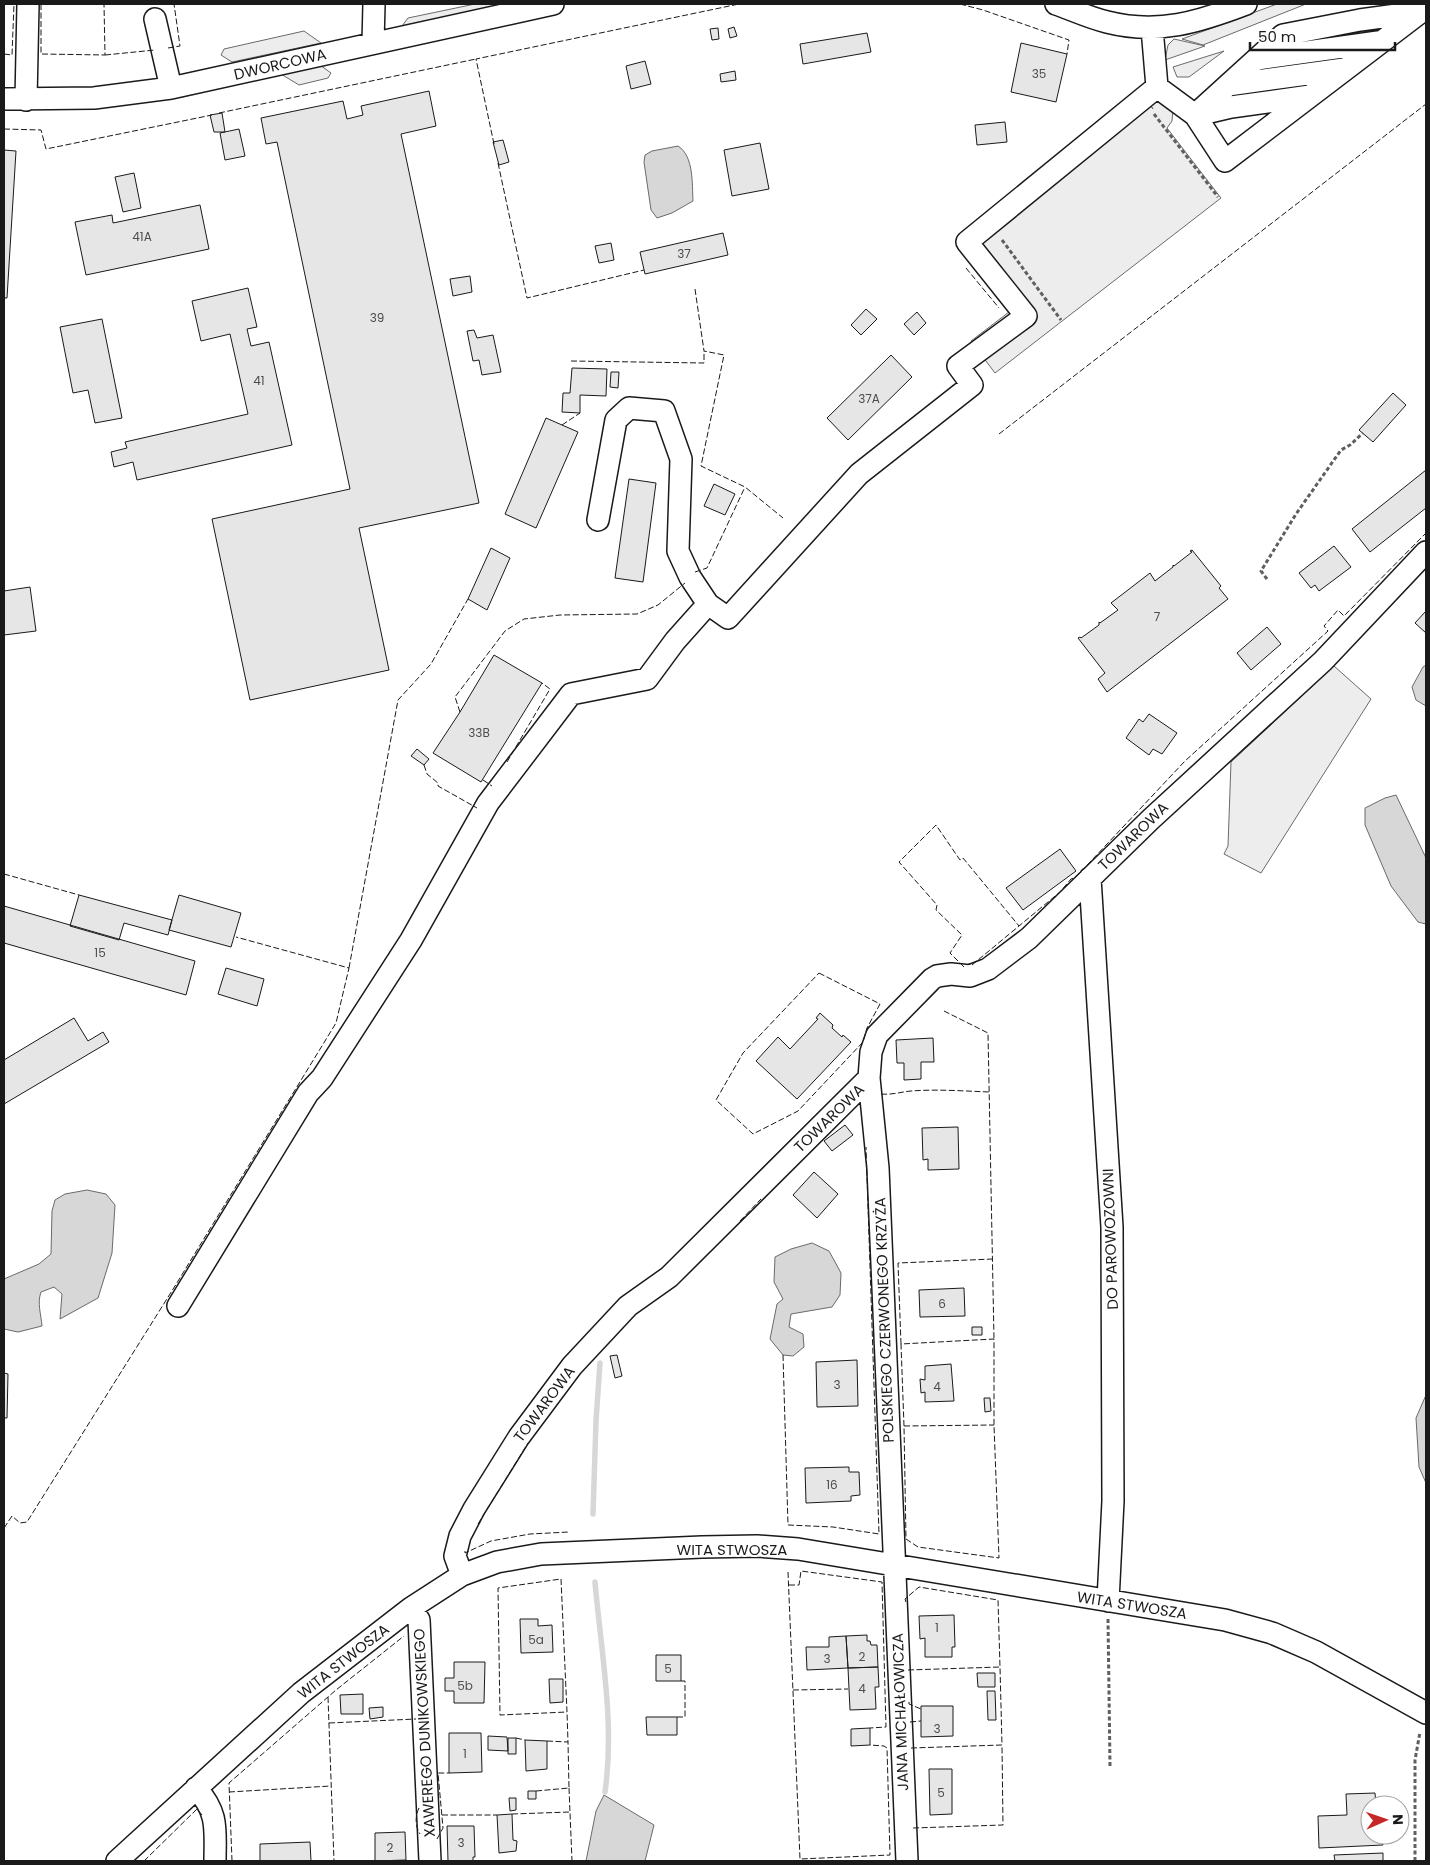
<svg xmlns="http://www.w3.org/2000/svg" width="1430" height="1865" viewBox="0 0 1430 1865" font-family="Poppins,sans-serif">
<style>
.built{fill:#ededed;stroke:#6a6a6a}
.water{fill:#d7d7d7;stroke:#6a6a6a}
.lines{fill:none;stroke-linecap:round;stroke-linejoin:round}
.stream{stroke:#d7d7d7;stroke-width:5.5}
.building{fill:#e6e6e6;stroke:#1a1a1a}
.minor-casing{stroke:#1a1a1a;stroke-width:24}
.path{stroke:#5f5f5f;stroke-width:3;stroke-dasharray:4 2.5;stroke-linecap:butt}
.minor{stroke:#fff;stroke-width:21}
.fence{stroke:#1a1a1a;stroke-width:1;stroke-dasharray:6 2.5;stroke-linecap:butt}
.labels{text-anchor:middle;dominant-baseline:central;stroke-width:4;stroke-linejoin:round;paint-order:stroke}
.number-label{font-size:12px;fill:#4d4d4d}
.street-label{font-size:15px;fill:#1a1a1a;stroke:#fff}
</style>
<rect width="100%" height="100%" fill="#fff"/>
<path class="built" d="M475 4H506L402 26 408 18Z
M1277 4H1306L1203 45 1182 39Z
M304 31 321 43 232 62 221 55 224 49Z
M1174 39 1205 46 1165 60 1168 45Z
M1224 51 1189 77H1177L1173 67Z
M320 65 331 73 328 78 299 85 281 74Z
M1157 100 1173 109 1172 121 1167 128 1221 198 995 373 971 341 1009 312 962 251 1150 105 1153 109 1150 104Z
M1334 666 1371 699 1261 873 1224 854 1228 846 1231 762Z"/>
<path class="water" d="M678 146C694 156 692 184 693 201L672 213 657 218 651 210 644 162 645 155 652 151Z
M1426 665V706L1416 700 1412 687 1423 667Z
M1396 795 1426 858V924L1418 922 1391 886 1365 825V808L1385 798Z
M87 1190 106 1194 115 1205 112 1253 98 1298 60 1319 62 1294 54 1287 41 1292C37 1303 41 1314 42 1326L18 1332 4 1329V1279L39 1264 51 1254 52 1211 55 1200 65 1194Z
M812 1243 829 1251 841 1273 840 1295 832 1307 791 1314 789 1327 803 1334 804 1347 793 1356 783 1355 770 1339 777 1304 783 1299 774 1282 775 1257 791 1249Z
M1426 1395V1483L1419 1467 1416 1418Z
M604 1795 654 1825 645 1861H586L596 1811Z"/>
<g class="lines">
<path class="stream" d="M593 1514 596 1421 600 1363
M595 1582C601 1651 615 1723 605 1792"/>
</g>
<path class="building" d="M734 27 737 36 730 38 728 29Z
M718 28 719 39 712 40 710 29Z
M867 33 871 52 803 64 800 44Z
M1021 43 1067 54 1056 102 1011 92Z
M645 61 651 84 631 89 626 66Z
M735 71 736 80 721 82 720 74Z
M429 91 436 126 401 134 479 503 359 528 389 670 250 700 212 519 350 489 277 142 266 144 261 118 343 101 347 119 363 115 361 106Z
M222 113 225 132H214L210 115Z
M1005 122 1007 142 977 145 975 125Z
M239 129 245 156 225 160 220 133Z
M503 140 509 162 499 165 493 142Z
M760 143 769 189 732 196 724 150Z
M4 150 16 151 7 298H4Z
M134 173 141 208 123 212 115 177Z
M200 205 209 249 86 275 75 222 112 215 113 223Z
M723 233 728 255 645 274 640 252Z
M611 243 614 260 599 263 595 246Z
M470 276 472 292 453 296 450 279Z
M248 288 257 327 247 329 251 346 269 342 292 445 137 480 133 462 114 467 111 452 127 448 125 442 248 414 230 334 201 341 192 301Z
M866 309 877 319 861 335 851 325Z
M917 312 926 323 914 335 904 324Z
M102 319 122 418 95 423 88 390 73 393 60 327Z
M474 330 477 338 493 335 501 372 482 375 479 360 473 361 467 331Z
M891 355 912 377 848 440 827 418Z
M572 368 607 369 606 396 580 395V413L562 412 563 393H570Z
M611 372H619L618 388 610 387Z
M1393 393 1406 405 1373 442 1359 430Z
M546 418 578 432 536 528 505 514Z
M1426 470V508L1370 552 1352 529Z
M629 479 656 483 643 582 615 578Z
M714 484 735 494 725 515 704 506Z
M1334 546 1351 567 1319 591 1315 585 1311 588 1299 573Z
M491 548 510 558 487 610 468 599Z
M1192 550 1221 586 1219 588 1228 599 1107 692 1098 679 1105 673 1078 638 1080 637 1081 638 1099 625V622L1100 623 1118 610 1111 603 1150 573 1155 581 1173 567V565L1174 566 1192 552 1190 551Z
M30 587 36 631 4 635V591Z
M1426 611V633L1415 623Z
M1267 627 1281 644 1251 670 1237 653Z
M494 655 542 683 481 782 433 753 460 712Z
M1149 714 1177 733 1162 754 1153 749 1149 755 1126 738 1139 719 1143 722Z
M417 749 429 759 424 765 411 756Z
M1060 849 1076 871 1023 910 1006 888Z
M79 895 172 920 168 935 124 923 119 940 70 926Z
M179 895 241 913 231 947 169 930Z
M4 906 195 961 186 995 4 943Z
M226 968 264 979 257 1006 218 994Z
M820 1013 833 1025 832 1028 842 1037 843 1035 851 1042 797 1099 756 1061 778 1037 790 1049 818 1019 816 1018Z
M74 1018 88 1041 103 1032 109 1042 4 1104V1060Z
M933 1038 934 1062H921V1079L904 1080V1063H897L896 1040Z
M845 1125 853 1135 832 1151 824 1141Z
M958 1127 959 1169 928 1170V1159L923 1160 922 1128Z
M814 1172 838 1194 817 1218 793 1195Z
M964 1288 965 1316 920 1317 919 1290Z
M972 1327H982V1335H972Z
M617 1355 622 1376 615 1378 610 1356Z
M857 1360 858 1406 817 1407 816 1362Z
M951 1364 954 1401 925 1402V1392L921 1393 920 1379 925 1380V1366Z
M4 1373 8 1374 7 1418H4Z
M984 1398H990L991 1411 985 1412Z
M849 1467V1472H859L860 1495 851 1496V1501L806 1503 805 1468Z
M954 1615 955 1647H952V1657H925V1638L920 1639 919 1616Z
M520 1619H538V1626L552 1625 553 1652 521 1653Z
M867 1635V1641H870L871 1645H877L878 1667 848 1668 846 1636Z
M846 1636 848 1668 807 1670 806 1647H829V1637Z
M656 1655H681V1681H656Z
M454 1662H485L484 1703H454V1691H445V1678H454Z
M878 1667 879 1687H875L876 1709 850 1710 848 1668Z
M977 1673H995V1687H978Z
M549 1679H563V1702L550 1703Z
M987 1691H995L996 1720H988Z
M363 1694V1714H341L340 1695Z
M921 1706H953V1736L921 1737Z
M383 1707V1717L370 1719 369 1708Z
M646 1717H677V1735H647Z
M870 1728V1745L851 1746V1729Z
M449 1733H481L482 1772 449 1773Z
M488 1736 507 1737 508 1751 488 1750Z
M508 1738H516V1754H508Z
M525 1740 547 1741V1769L526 1771Z
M929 1769H952V1814L930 1815Z
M528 1791H536V1799H528Z
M1375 1793 1376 1805H1370V1835H1382L1383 1845 1319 1848 1318 1816 1347 1815 1346 1794Z
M509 1798H516V1810L510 1811Z
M512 1814 513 1840 517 1841 516 1851 499 1853 497 1815Z
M447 1826H474L475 1857H473V1861H448Z
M405 1832 406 1860 375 1861V1833Z
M310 1842 311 1861H260V1844Z
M1383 1853V1861H1335L1334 1855Z"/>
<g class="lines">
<g class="minor-casing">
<path id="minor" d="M1056 4C1073 10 1090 18 1107 22 1158 35 1199 22 1246 4
M155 19 171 88
M1152 28 1157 87 1195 115 1225 161 1426 8
M373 43 374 4
M1257 59 1378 42
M1228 85 1344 69
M4 99 94 98 171 88 553 4
M26 100 28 4
M1195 115 1283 35 1360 20 1419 12
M1197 115 1231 107 1310 96
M598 520 616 420 629 408 664 411 681 459 678 551 690 577 708 604 728 618 859 474 972 385 958 366 1026 316 967 242 1157 87
M1090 878 1112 1227 1113 1501 1108 1601
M869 1078 878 1168 907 1861
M178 1306 308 1093 322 1078 411 940 488 803 571 694 647 679 675 641 708 604
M462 1575 455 1556 460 1536 474 1509 519 1437 572 1366 628 1306 669 1277 869 1078 871 1052 877 1035 932 979 937 976 951 974 970 976 988 969 1029 938 1151 819 1323 661 1426 552
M411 1608 419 1620 430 1861
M196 1788C219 1813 215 1830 215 1861
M117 1861 301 1693 411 1608 462 1575 497 1562 541 1554 702 1547 757 1546 798 1549 1225 1620 1272 1633 1316 1652 1426 1713"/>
</g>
<path class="path" d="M1154 114 1218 197
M1002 240 1061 320
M1267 579 1261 571 1296 514 1341 450 1350 445 1363 433
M1108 1619 1110 1766
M1415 1861V1760L1420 1732"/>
<use href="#minor" class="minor"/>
<path class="fence" d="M41 4V54L105 55 104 4
M960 4 983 10 1069 40 1067 54
M168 48 180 46 174 4
M4 54 12 55 14 4
M105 55 155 50
M219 113 476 59
M4 129 41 130 46 149 212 115
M494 144 476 59 739 4
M498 163 527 298 644 270
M966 268 999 308
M695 289 704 351 724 355 701 466 745 487 783 518
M571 361 704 363V351
M562 425 580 413
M999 434 1426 104
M695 572 707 568 745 487
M460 712 455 697 505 631 524 619 560 615 637 614 658 605 685 583
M507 762 550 689 542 683
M424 765 427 774 438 783V786L477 808
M483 780 492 786
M4 874 79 895
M972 965 1060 892 1071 879 1076 877 1185 761 1328 631 1324 626 1338 610 1344 616 1426 533
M964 967 950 953 962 935 936 910 937 905 899 862 936 825 960 860 963 858 1019 926
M349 968 398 700 431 664 468 599
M819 973 880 1004 867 1028 863 1042 798 1111 753 1134 716 1100 743 1053Z
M944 1011 988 1033 994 1339
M881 1094C893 1095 900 1092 911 1091 937 1089 964 1091 989 1092
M740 1221 761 1199
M901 1344 898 1263 993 1259
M783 1355 788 1525 833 1527 879 1534 866 1147
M904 1426 901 1344 994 1339V1425L999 1558 918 1547 906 1539 904 1426 994 1425
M478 1524 528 1443
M4 1528 12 1516 20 1523 27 1522 175 1286 336 1023 349 968 236 937
M465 1551V1553L491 1541 530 1534 569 1532
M788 1572 800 1859 890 1855 887 1748 884 1746 870 1745
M561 1579 567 1712 500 1715 498 1588Z
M789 1585H799L801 1571 882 1582 886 1727 870 1728
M906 1602 905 1599 919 1587 998 1600 1000 1667
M908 1670 1000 1667 1002 1745
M793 1690 848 1689
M328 1697 334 1861
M909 1702V1704L921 1709
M677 1717H685V1681H681
M910 1722 921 1721
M329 1723 416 1719
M516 1738 525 1740
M547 1741 568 1742 567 1712
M911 1748 1002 1745 1003 1825 913 1828
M569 1788 572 1861
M536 1791 569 1788 568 1742
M229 1792 331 1786
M419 1808C415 1816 415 1826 420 1834
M512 1814 570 1812
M442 1815H497
M437 1839 443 1828 438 1773H449
M144 1861 197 1809 202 1815
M232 1861 229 1783 336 1690 404 1636"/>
</g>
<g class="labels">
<g class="number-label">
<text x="1039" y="73">35</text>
<text x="142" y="236">41A</text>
<text x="684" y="253">37</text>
<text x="377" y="317">39</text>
<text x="259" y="380">41</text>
<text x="869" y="398">37A</text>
<text x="1157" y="616">7</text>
<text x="479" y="732">33B</text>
<text x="100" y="952">15</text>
<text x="942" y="1303">6</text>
<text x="837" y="1384">3</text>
<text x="937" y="1386">4</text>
<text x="832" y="1484">16</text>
<text x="937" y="1627">1</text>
<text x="536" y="1639">5a</text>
<text x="862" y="1656">2</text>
<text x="827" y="1658">3</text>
<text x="668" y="1668">5</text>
<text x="465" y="1685">5b</text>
<text x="862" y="1688">4</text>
<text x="937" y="1728">3</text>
<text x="465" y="1753">1</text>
<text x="941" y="1792">5</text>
<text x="461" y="1842">3</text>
<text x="390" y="1847">2</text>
</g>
<g class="street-label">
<text transform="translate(280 64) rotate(-13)">DWORCOWA</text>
<text transform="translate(1133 836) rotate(-44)">TOWAROWA</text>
<text transform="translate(829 1118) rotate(-44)">TOWAROWA</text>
<text transform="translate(1110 1239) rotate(-92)">DO PAROWOZOWNI</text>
<text transform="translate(884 1320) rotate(-92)">POLSKIEGO CZERWONEGO KRZYŻA</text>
<text transform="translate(544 1404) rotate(-53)">TOWAROWA</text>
<text x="732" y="1549">WITA STWOSZA</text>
<text transform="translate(1132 1605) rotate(9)">WITA STWOSZA</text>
<text transform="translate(343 1661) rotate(-38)">WITA STWOSZA</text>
<text transform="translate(900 1712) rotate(-92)">JANA MICHAŁOWICZA</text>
<text transform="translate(424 1733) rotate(-93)">XAWEREGO DUNIKOWSKIEGO</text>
</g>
</g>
<rect width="1430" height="1865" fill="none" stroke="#1a1a1a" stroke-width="10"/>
<g transform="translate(1385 1820) rotate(88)"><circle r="24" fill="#ffffff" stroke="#a3a3a3"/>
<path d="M0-4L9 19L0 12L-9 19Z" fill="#c62828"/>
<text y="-8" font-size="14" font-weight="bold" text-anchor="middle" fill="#1a1a1a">N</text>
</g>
<path d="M1250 42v8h145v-8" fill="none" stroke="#1a1a1a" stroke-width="2.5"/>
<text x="1258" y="42" font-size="15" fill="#1a1a1a" stroke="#ffffff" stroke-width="4" paint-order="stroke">50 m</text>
</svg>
